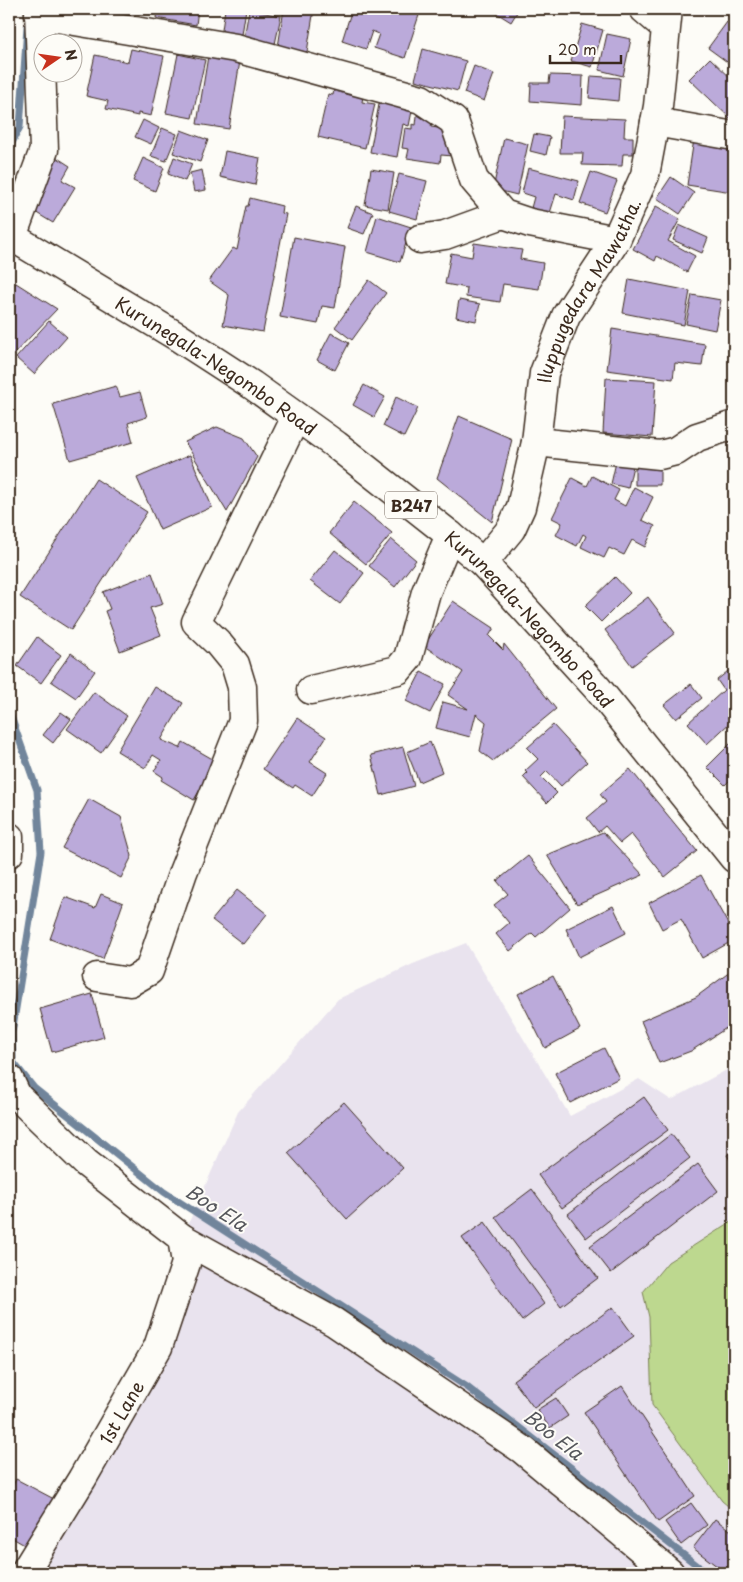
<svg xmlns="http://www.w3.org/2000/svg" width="743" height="1582" viewBox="0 0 743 1582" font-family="'Playpen Sans',sans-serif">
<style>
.built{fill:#e9e3ee}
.green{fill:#bdd88f;stroke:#7c8156}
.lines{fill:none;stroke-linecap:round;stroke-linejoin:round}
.stream{stroke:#71859b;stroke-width:7}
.building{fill:#bbaada;stroke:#3b2a1e}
.street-casing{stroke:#3b2a1e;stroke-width:31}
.primary-casing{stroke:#3b2a1e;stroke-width:31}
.street{stroke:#fdfcf7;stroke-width:28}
.primary{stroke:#fdfcf7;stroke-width:28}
.labels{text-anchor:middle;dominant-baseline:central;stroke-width:4;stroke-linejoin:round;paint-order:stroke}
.shield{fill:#fdfcf7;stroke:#75695f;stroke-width:1}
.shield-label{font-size:16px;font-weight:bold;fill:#3b2a1e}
.street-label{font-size:18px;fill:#3b2a1e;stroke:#fdfcf7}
.water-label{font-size:19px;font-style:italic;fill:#56575c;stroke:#fdfcf7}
</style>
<rect width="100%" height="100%" fill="#fdfcf7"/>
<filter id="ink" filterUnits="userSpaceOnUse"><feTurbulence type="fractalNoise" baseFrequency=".02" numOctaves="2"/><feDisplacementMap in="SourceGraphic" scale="10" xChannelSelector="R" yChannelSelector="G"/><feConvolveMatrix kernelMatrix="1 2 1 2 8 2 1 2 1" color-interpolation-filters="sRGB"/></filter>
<g filter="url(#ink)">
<path class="built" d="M466 943 570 1116 639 1079 671 1100 734 1066V1573H24L158 1347 182 1238 238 1112 338 999 413 964Z"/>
<path class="green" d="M734 1220V1511L722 1501 652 1405 649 1317 643 1292 668 1262Z"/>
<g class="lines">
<path class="stream" d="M9 149 20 127 27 27
M9 711 37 790 41 852 12 1033 13 1062 34 1088 164 1192 467 1387 707 1573"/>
</g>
<path class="building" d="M157 9H198L196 25 156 18Z
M225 9H246L241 41 221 37Z
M284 9H314L307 52 278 47Z
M352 9H421L405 58 374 48 379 34 372 31 366 49 342 41Z
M490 9H519L511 22Z
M583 9H593L589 14Z
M249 10 281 16 275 44 244 38Z
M727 22 734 27V67L708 48Z
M582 24 603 30 592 67 571 61Z
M607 34 631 39 623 76 599 70Z
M131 49 164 56 151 116 138 113V116L106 109 108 101 86 96 95 55 128 62Z
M423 49 466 61 458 91 415 80Z
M178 54 205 60 192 118 166 113Z
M208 56 240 61 229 129 197 124Z
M710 58 734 81V118L732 120 689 79Z
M474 66 494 74 484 101 464 93Z
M550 75 583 76 582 105 530 101 531 83H549Z
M591 76 620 78 618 101 589 98Z
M335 84 364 91 362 102 375 104 365 148 318 137 328 94 333 95Z
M380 99 413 106 409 126 403 124 397 157 370 152Z
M418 107 434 110 431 127 445 129 453 156 441 155 440 163 407 158 409 149 402 148 405 128 412 129V124L416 125Z
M562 116 625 119 624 137H633V154H623L622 166 582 165 583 153H560Z
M143 120 159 128 151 144 135 137Z
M162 128 177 134 166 161 151 156Z
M181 130 208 140 200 162 173 153Z
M534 134 550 137 546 155 530 151Z
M504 138 528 144 517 195 493 189Z
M694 139 734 145 732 192 687 185Z
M225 151 260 158 255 185 220 177Z
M56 157 70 166 62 180 75 187 53 223 30 209 49 177 45 174Z
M174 157 192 164 185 181 168 174Z
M143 158 164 168 155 191 133 181Z
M528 168 579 181 574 200 556 194 550 213 531 208 534 197 522 193Z
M371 169 394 173 388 209 365 205Z
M202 170 206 190 194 192 190 173Z
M591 172 617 181 605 212 580 203Z
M399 174 427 181 417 219 389 211Z
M671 177 694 193 680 214 657 198Z
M250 198 282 206 281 213 286 214 263 332 223 325 229 295 209 281 233 248 237 250 246 206H248Z
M356 206 373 213 364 234 347 228Z
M656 206 680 219 668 241 695 256 687 272 657 256 655 261 633 249Z
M377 216 411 227 400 262 367 252Z
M679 225 708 238 702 253 673 240Z
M294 237 345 247 335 308 322 306 318 324 280 317Z
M474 243 522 250 520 259 543 263 539 289 503 284 500 302 466 297 467 288 445 284 451 253 472 257Z
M629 279 690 291 684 325 623 313Z
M369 280 386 293 352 340 335 327Z
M16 283 57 309 9 359V291Z
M692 295 721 300 715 330 686 324Z
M459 300 480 304 476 321 456 317Z
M49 321 67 337 34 374 16 358Z
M612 329 705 344 702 366 675 363 673 379 607 370Z
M331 333 349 343 335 370 317 360Z
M606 378 656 381 652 437 603 433Z
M364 385 385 397 374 417 353 405Z
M116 386 120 397 140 392 147 417 128 423 133 442 70 460 53 404Z
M396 397 418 408 404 437 383 426Z
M459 416 512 439 492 522 437 478Z
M217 427 244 438 257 457 227 512 185 442Z
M190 455 212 507 160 530 137 478Z
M616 462 633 466 628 488 611 484Z
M635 466 660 467V485H635Z
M592 476 619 490 614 500 625 506 634 487 653 497 642 520 655 526 645 547 632 540 624 555 609 548 604 558 581 547 586 536 583 534 577 546 556 535 562 523 552 518 572 478 587 486Z
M96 479 147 512 71 630 20 597Z
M354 502 392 533 366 564 329 533Z
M391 539 416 560 395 587 369 566Z
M335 550 364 573 340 604 310 581Z
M152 573 163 604 150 608 161 635 120 651 105 611 110 609 103 592Z
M615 577 630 593 601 622 585 606Z
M648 597 675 633 632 666 605 630Z
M453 601 494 628 489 636 503 650 504 644 556 709 493 761 480 751 486 722 476 714 470 737 436 728 443 702 468 709 448 695 463 672 424 646Z
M37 637 61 655 41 683 17 666Z
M71 653 95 671 76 698 51 681Z
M733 667 734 719 707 744 688 723 724 690 717 680Z
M421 672 445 684 430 713 406 701Z
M691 684 702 698 676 719 664 705Z
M155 687 183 703 161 740 180 748 183 742 216 761 194 800 161 780 163 777 154 771 161 760 153 755 145 768 117 751Z
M94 692 127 716 101 753 67 729Z
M61 712 71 719 53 743 43 735Z
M297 718 326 737 310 762 327 773 312 796 295 785 293 788 263 769Z
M553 725 587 762 561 786 547 771 541 777 557 793 547 803 523 777 527 773 525 771 538 759 527 748Z
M734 740V776L725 785 707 767Z
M430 742 442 772 419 782 407 752Z
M403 747 414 786 381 795 371 755Z
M630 769 697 851 665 877 631 834 620 843 605 826 598 832 587 818 606 802 600 794Z
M89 799 121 817 132 856 121 878 62 848Z
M603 832 643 875 577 904 547 855Z
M528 856 570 908 536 937 532 933 510 951 496 934 509 923 494 905 508 894 497 881Z
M701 875 734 935V940L702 958 681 919 662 929 649 903Z
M237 890 267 914 243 944 212 920Z
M101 894 123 903 103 959 50 939 65 897 95 908Z
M613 906 626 933 579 957 566 929Z
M734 969V1023L691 1051 659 1063 641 1021 696 997Z
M553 976 580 1029 545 1048 518 994Z
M92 994 104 1037 52 1052 40 1009Z
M604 1048 619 1078 570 1103 555 1073Z
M644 1097 668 1130 562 1208 538 1175Z
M344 1102 403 1168 347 1219 288 1153Z
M671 1134 690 1158 586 1238 568 1214Z
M734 1150V1166L727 1155Z
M698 1164 718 1191 611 1273 590 1246Z
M532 1189 598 1278 561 1306 495 1217Z
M485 1222 544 1304 522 1321 462 1238Z
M613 1307 634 1336 534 1408 513 1380Z
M622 1386 695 1496 658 1522 584 1412Z
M556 1398 568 1416 550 1428 537 1410Z
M16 1479 54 1499 28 1547 9 1536V1493Z
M691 1503 707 1525 681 1545 665 1522Z
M715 1519 734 1533V1573H726L693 1548Z"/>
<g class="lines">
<g class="street-casing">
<g id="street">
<path d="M644 9 665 27"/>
<path d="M39 15 236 48 421 99 454 121 474 180 503 214 530 223 616 240"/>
<path d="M655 122 734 136"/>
<path d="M12 237 44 150 39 9"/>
<path d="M420 239 445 235 503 214"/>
<path d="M536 442 660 455 676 451 697 437 734 425"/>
<path id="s1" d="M483 563 511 529 521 507 536 442 544 373 566 316 616 240 645 175 658 106 668 9"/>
<path d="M311 690 398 670 408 658 426 592 450 535"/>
<path d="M9 837V853"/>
<path d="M97 977 130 982 149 971 183 872 243 721 242 687 235 664 217 642 196 622 296 417"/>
<path d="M9 1079 17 1096 86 1163 182 1238 334 1322 523 1450 670 1573"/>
<path id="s2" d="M24 1573 82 1479 158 1347 186 1263 182 1238"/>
</g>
</g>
<g class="primary-casing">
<g id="primary">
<path id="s3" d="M9 235 178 337 252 385 336 445 450 535 483 563 598 689 734 858"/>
</g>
</g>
<use href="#street" class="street"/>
<use href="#primary" class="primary"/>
</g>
</g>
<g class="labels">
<rect class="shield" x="385" y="491.5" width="52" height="27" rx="4"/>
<g class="shield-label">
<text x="411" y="505">B247</text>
</g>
<g class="street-label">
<text stroke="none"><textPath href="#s1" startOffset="298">Iluppugedara Mawatha.</textPath></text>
<text stroke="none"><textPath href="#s3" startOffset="245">Kurunegala-Negombo Road</textPath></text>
<text stroke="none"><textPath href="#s3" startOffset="650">Kurunegala-Negombo Road</textPath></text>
<text stroke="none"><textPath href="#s2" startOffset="188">1st Lane</textPath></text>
</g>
<g class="water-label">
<text transform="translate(217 1207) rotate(33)">Boo Ela</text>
<text transform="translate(554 1434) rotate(38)">Boo Ela</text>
</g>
</g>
<rect width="743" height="1582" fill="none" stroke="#fdfcf7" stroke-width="30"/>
<rect x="15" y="15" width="713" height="1552" fill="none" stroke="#3b2a1e" stroke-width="2" filter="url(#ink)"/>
<g transform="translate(58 58) rotate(77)"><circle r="24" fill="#fdfcf7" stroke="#afa8a0"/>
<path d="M0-4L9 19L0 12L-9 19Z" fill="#c8321e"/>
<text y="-8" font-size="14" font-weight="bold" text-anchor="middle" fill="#3b2a1e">N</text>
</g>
<path d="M550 55v8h71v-8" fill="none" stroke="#3b2a1e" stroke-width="2.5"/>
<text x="558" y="55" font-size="15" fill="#3b2a1e" stroke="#fdfcf7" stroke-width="4" paint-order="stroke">20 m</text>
</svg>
